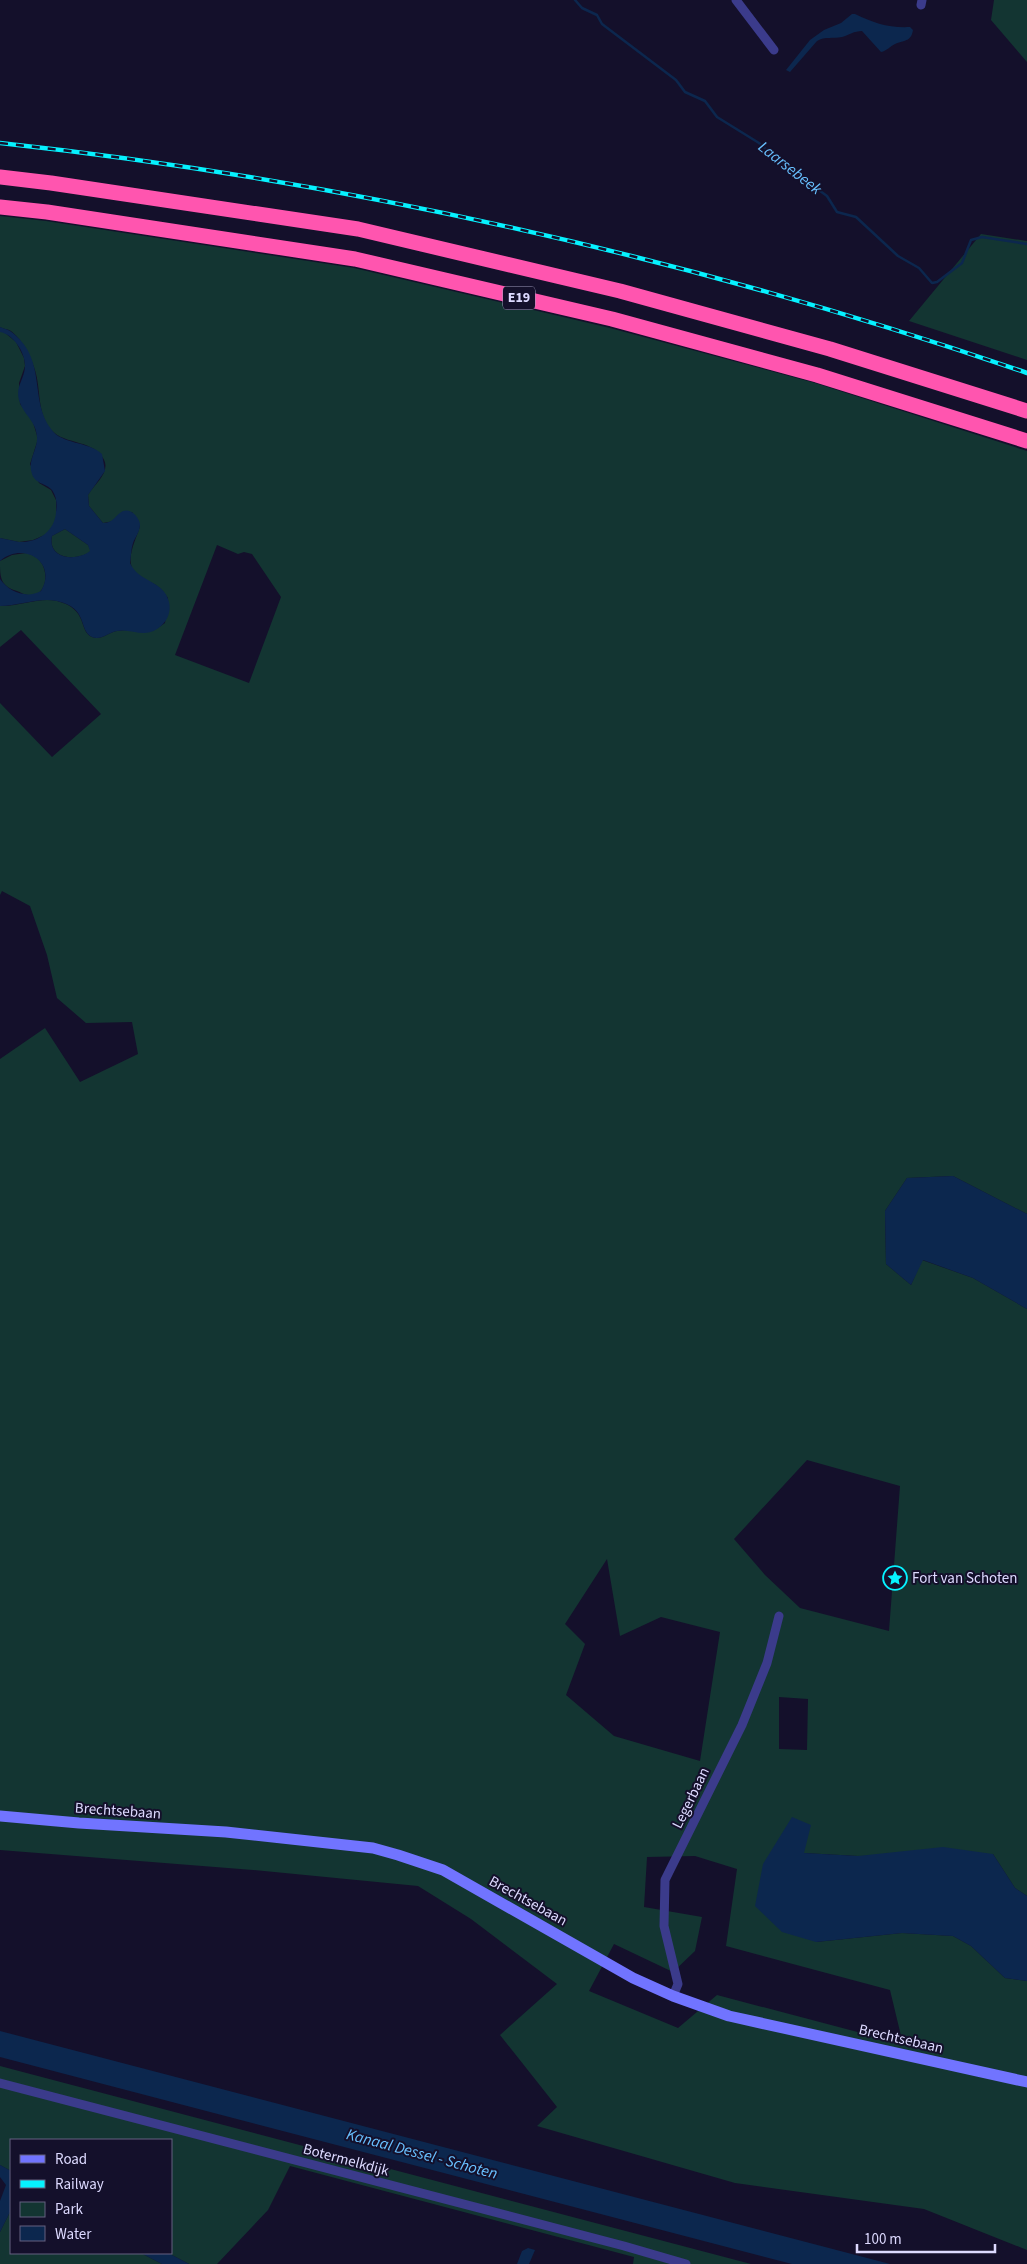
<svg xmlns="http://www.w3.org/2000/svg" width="1027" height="2264" viewBox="0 0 1027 2264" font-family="'Source Sans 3',sans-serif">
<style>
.green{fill:#133532;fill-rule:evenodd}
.water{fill:#0c274e;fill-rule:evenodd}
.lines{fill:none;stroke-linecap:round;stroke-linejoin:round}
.stream{stroke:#0c274e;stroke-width:2.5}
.minor{stroke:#3b3b8b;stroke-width:9}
.secondary{stroke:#7174ff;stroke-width:11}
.motorway{stroke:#ff55af;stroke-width:15}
.rail-casing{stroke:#06f2ff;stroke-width:4.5}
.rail{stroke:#14102b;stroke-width:2.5;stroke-dasharray:8;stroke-linecap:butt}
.labels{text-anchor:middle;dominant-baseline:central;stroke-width:4;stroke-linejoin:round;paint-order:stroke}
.shield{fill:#14102b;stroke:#a19dbf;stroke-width:1}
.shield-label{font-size:14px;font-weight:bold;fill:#dddaff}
.poi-label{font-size:15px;fill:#dddaff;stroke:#14102b;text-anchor:start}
.street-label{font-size:15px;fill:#dddaff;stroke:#14102b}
.water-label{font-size:16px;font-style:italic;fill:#68c0ff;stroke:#14102b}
</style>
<rect width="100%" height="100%" fill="#14102b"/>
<path class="green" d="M994 0H1027V62L991 20Z
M0 216 46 221 354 268 610 328 815 383 1027 451V1214L953 1176 907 1178 885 1211 886 1264 911 1285 922 1260 973 1278 1027 1309V1896L1015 1888 993 1854 858 1856 803 1853 792 1817 816 1942 902 1933 953 1936 971 1946 1005 1978 1027 1981V2250L924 2209 735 2183 537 2126 557 2107 500 2035 557 1984 471 1919 418 1886 253 1870 0 1850V1059L45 1028 80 1082 138 1054 132 1022 86 1023 57 998 47 955 30 906 2 891 0 895V703L52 757 101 714 21 630 0 647V606C19 607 38 597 57 601 89 609 78 631 92 637 101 641 109 632 117 631 138 627 145 639 165 623L168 598C155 581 156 586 140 577 121 565 136 541 140 526L132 512H122L114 521 103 523 89 506 88 495C94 484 112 472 103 458 91 438 61 446 48 426 40 413 40 400 38 385 37 368 25 342 11 331 8 329 3 329 0 327ZM217 545 238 554 244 552 252 554 281 597 249 683 175 655ZM807 1460 900 1486 889 1631 800 1608 765 1575 734 1539ZM607 1559 620 1636 661 1617 720 1632 700 1761 614 1736 566 1695 585 1644 565 1624ZM779 1697 808 1699 807 1750 779 1749ZM695 1856 737 1869 726 1946 890 1990 903 2044 717 1995 678 2028 589 1991 614 1944 673 1972 695 1951 702 1917 644 1907 647 1857Z
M981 234 1027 241V360L909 321Z
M0 332H4L16 342 24 358 25 366 19 383 20 404 32 419 38 439 30 464 39 483 51 490 56 500V519L53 526 47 534 33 540 19 542 0 538Z
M65 529 88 545 91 551C77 562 47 559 52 536Z
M26 553C30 554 36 556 39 560 50 571 47 598 28 595 25 595 20 592 17 591 0 586 0 577 0 561L12 555Z
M0 2066 751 2264H633L634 2257 290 2166 268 2210 217 2264H189L168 2253H171V2140H11V2171L0 2165Z
M11 2210V2253H141L162 2264H0V2232Z"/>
<path class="water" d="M852 14H855C874 23 888 28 910 27L913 30C911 42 904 40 895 44 890 46 887 51 881 52L862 31C854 31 849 35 842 37 833 39 825 36 817 41L790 72 786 70 810 40 824 30 841 23Z
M0 327C5 329 10 330 14 334 47 361 29 400 51 429 62 445 88 441 102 454L105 471 88 495 89 506 103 523C114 523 115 515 123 511 131 508 139 517 140 524 140 532 135 537 133 543 131 549 131 556 130 563 139 583 164 580 169 602 173 618 159 633 144 633 135 633 126 629 117 631 109 632 101 641 92 637 78 630 89 608 57 601 38 597 19 606 0 606V579C9 592 27 599 41 591 58 562 23 541 0 561V538C6 539 13 541 19 542 38 543 55 531 56 512 57 505 57 497 52 490 46 483 35 484 32 474 27 461 38 449 37 437 36 421 25 416 20 403 14 387 24 381 25 367 26 353 13 334 0 332ZM65 529 88 545 90 551C76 562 47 559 52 536Z
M953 1176 1027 1214V1309L973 1278 923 1260 911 1285 886 1264 885 1211 907 1178Z
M792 1817 811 1825 804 1853 858 1856 943 1847 993 1854 1015 1888 1027 1896V1981L1005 1978 971 1946 953 1936 902 1933 816 1942 782 1932 755 1906 763 1864Z
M0 2031 890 2264H792L0 2057Z
M0 2165 11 2171V2210L0 2232V2201L6 2185 0 2177Z
M528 2248 535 2250 529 2264H517L522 2251Z
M141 2253H168L189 2264H162Z"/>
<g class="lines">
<path class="stream" d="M575 0 582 8 597 15 602 24 676 80 685 92 705 101 717 117 759 143 779 161 827 196 837 212 856 217 898 256 919 268 932 283 937 282 962 263 971 240 982 237 1027 244"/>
<path class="minor" d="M736 0 774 50
M921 5 922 0
M673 1996 678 1984 664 1926 665 1880 742 1725 767 1663 779 1616
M0 2083 624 2246 686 2264"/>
<path class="secondary" d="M0 1816 79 1823 226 1832 373 1848 398 1855 443 1870 633 1978 673 1996 729 2016 1027 2082"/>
<path class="motorway" d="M0 177 51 183 358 229 620 291 830 349 1027 411
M0 207 47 212 355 259 612 319 817 375 1027 441"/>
<g class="rail-casing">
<path id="rail" d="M0 143C350 181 694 259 1027 373"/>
</g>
<use href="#rail" class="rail"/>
</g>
<defs>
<g id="sight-ring" transform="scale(1.25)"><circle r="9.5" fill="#14102b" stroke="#06f2ff" stroke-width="1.5"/><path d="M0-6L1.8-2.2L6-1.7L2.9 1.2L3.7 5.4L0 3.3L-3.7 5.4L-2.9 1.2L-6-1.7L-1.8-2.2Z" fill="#06f2ff"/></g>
</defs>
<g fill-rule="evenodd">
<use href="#sight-ring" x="895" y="1578"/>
</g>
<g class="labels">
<rect class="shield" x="503" y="286.5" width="32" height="23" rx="4"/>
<g class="shield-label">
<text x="519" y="298">E19</text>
</g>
<g class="poi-label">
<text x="912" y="1578">Fort van Schoten</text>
</g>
<g class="street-label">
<text transform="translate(691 1798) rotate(-64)">Legerbaan</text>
<text transform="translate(118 1811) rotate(4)">Brechtsebaan</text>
<text transform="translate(528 1901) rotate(29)">Brechtsebaan</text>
<text transform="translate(901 2039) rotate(13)">Brechtsebaan</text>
<text transform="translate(346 2160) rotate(15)">Botermelkdijk</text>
</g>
<g class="water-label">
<text transform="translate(790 168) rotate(38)">Laarsebeek</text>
<text transform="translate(422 2154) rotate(15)">Kanaal Dessel - Schoten</text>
</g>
</g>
<rect x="10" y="2139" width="162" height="115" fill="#14102b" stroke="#646180"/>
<rect x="20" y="2155" width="25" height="8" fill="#7174ff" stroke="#646180"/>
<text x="55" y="2164" font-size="15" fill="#dddaff">Road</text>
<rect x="20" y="2180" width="25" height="8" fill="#06f2ff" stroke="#646180"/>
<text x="55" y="2189" font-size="15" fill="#dddaff">Railway</text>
<rect x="20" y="2202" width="25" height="15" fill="#133532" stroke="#646180"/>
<text x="55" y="2214" font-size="15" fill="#dddaff">Park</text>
<rect x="20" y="2226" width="25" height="15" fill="#0c274e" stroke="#646180"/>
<text x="55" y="2239" font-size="15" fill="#dddaff">Water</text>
<path d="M857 2244v8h138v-8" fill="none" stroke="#dddaff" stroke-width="2.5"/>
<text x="864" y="2244" font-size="15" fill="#dddaff" stroke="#14102b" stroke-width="4" paint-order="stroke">100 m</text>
</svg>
